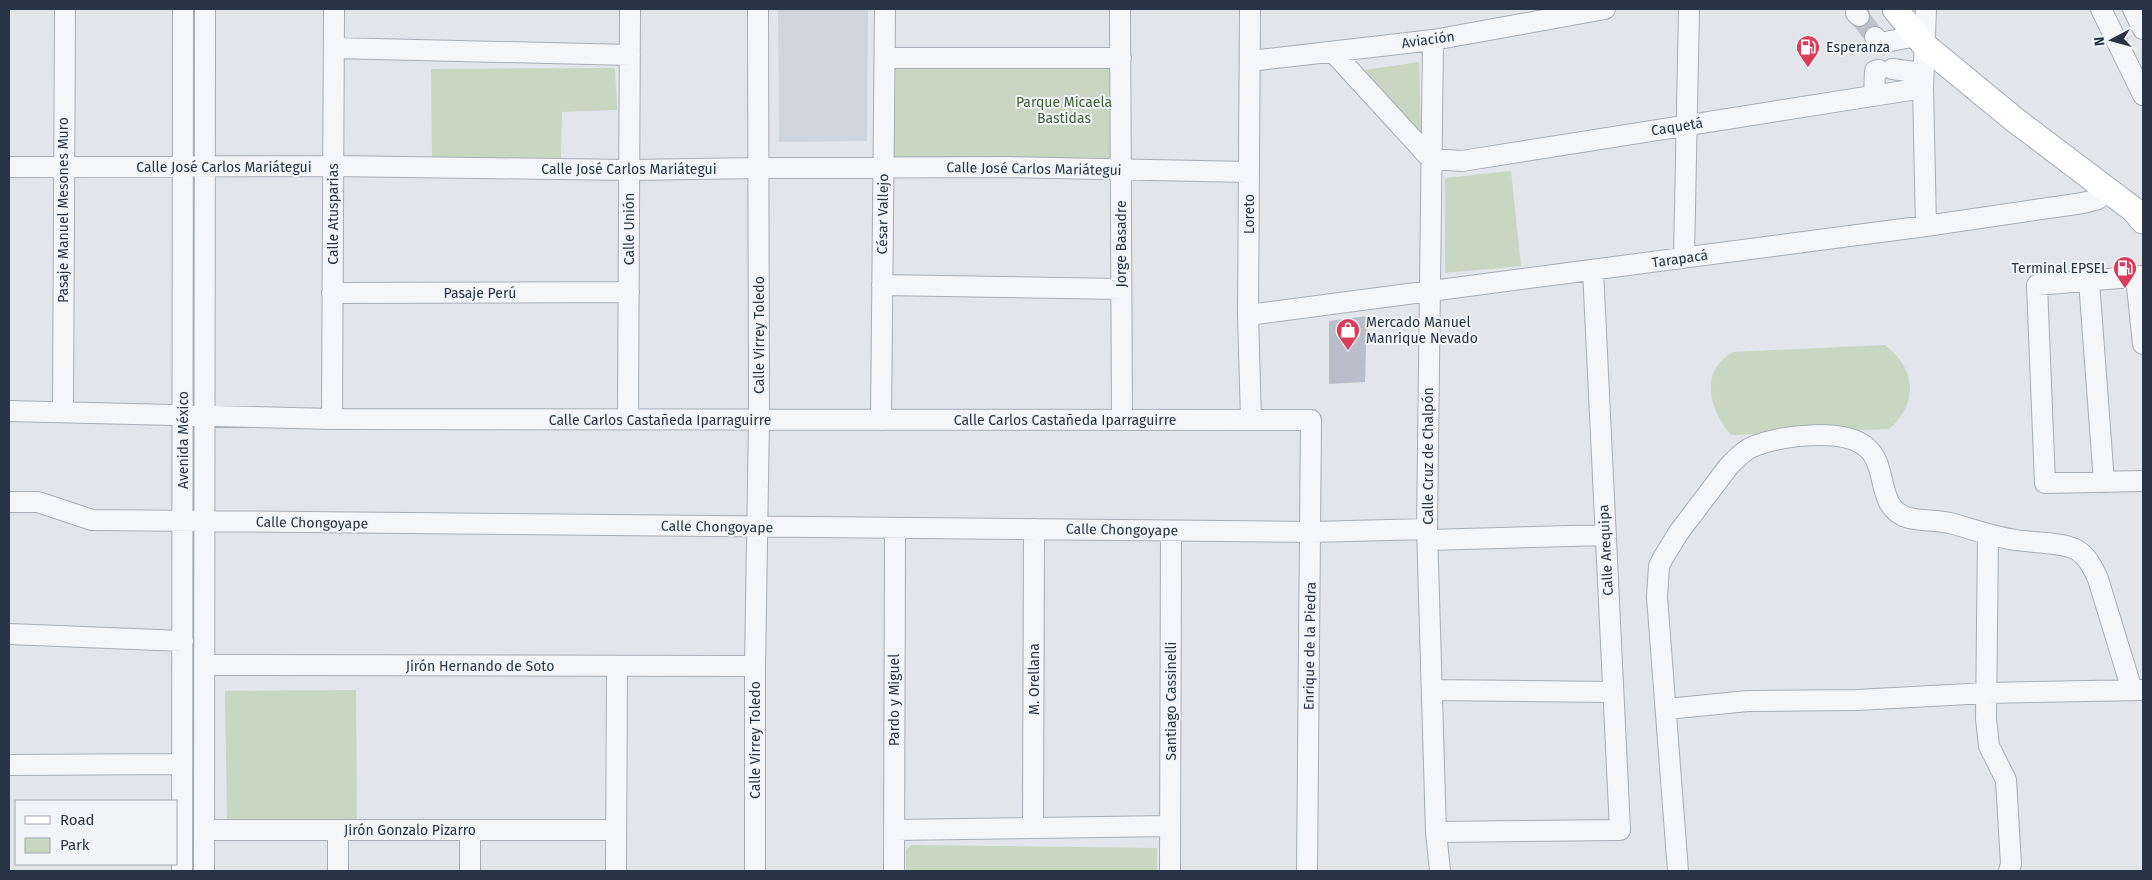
<svg xmlns="http://www.w3.org/2000/svg" width="2152" height="880" viewBox="0 0 2152 880" font-family="'Fira Sans',sans-serif">
<style>
.built{fill:#cfd5dd}
.green{fill:#c8d6c2}
.building{fill:#b8bfca}
.lines{fill:none;stroke-linecap:round;stroke-linejoin:round}
.minor-tunnel{stroke:#bdc2ca;stroke-width:20;stroke-dasharray:20 10;stroke-linecap:butt}
.minor-casing{stroke:#a6adb6;stroke-width:22}
.major-casing{stroke:#a0aab8;stroke-width:27}
.minor{stroke:#f5f6f9;stroke-width:20}
.major{stroke:#fff;stroke-width:25}
.labels{text-anchor:middle;dominant-baseline:central;stroke-width:4;stroke-linejoin:round;paint-order:stroke}
.street-label{font-size:14px;fill:#283445;stroke:#f2f5f8}
.poi-label{font-size:14px;fill:#283445;stroke:#f2f5f8;text-anchor:start}
.park-label{font-size:14px;fill:#3e6234;stroke:#f2f5f8}
</style>
<rect width="100%" height="100%" fill="#e2e6eb"/>
<path class="built" d="M778 9H868L867 141 779 142Z"/>
<path class="green" d="M891 61H1114V162L891 159Z
M1419 62 1421 131 1417 134 1358 71Z
M615 68 617 110 562 112 561 158H432L431 69Z
M1511 171 1521 266 1445 273V178Z
M1885 345C1916 368 1919 403 1889 429L1731 435C1710 411 1698 371 1733 352Z
M356 690 357 820 227 821 225 691Z
M911 845 1157 848V871H906V850Z"/>
<path class="building" d="M1367 316 1365 382 1329 384V321Z"/>
<g class="lines">
<path class="minor-tunnel" d="M1859 16 1875 37"/>
<g class="minor-casing">
<path id="minor" d="M1120 9 1122 420
M1250 9 1248 315 1251 420
M1857 9 1856 13 1859 16
M2101 9 2143 95
M2133 9 2143 29
M1875 37 1880 43 1917 36
M1433 40 1427 529 1436 832 1440 871
M334 48 630 55
M1333 52 1431 159 1462 161 1923 88
M885 58H1121
M1250 61 1433 40 1605 9
M1892 69 1923 73
M1874 96 1875 71 1879 70
M9 167 333 166 629 170 759 168 1007 167 1249 172
M1926 226 1923 88 1926 9
M1684 258 1689 9
M2143 276 2037 285 2045 483 2143 481
M2136 277 2143 344
M2089 281 2104 482
M882 285 1121 289
M332 293 629 292
M1248 315 1926 226 2083 203 2098 199 2107 189
M9 411 332 419 1311 420 1307 871
M63 412 65 9
M332 419 334 9
M628 419 630 9
M881 420 885 9
M9 502H38L92 520 1311 532 1427 529
M1988 535 1986 719 1989 746 2006 780 2011 864 2009 871
M1428 540 1606 535
M9 634 183 641
M205 665 755 666
M1432 690 1613 692
M1667 709 1748 701 1857 700 1986 693 2143 690
M9 765 182 764
M1033 828 1034 529
M204 830H616
M470 830V871
M894 830 1170 826
M1436 832 1620 830 1593 270
M182 871 183 9
M204 871 205 9
M338 871V830
M616 871 617 666
M755 871V666L759 420 758 9
M894 871 895 528
M1170 871 1171 531
M1678 871 1657 597 1659 566 1663 558 1679 532 1729 466C1736 459 1743 451 1752 447 1779 436 1842 427 1866 447 1890 466 1874 508 1909 518 1922 521 1936 520 1950 523 1972 529 1993 537 2016 540 2033 543 2061 542 2075 549 2087 555 2093 568 2098 579L2132 690"/>
</g>
<g class="major-casing">
<path id="major" d="M1895 9 1925 46 2015 120 2134 210 2143 221"/>
</g>
<use href="#minor" class="minor"/>
<use href="#major" class="major"/>
</g>
<defs>
<g id="fuel-pin" transform="scale(1.25)"><path d="M0 17L-7.5 6A9.5 9.5 0 1 1 7.5 6Z" fill="#da3d5a" stroke="#f2f5f8"/><path d="M-5.5-6h7V0h2V4h1.3V-2.5L3-4.5l.8-.8L6-3V5H2.5V1h-1V6h-7ZM-4.2-4.7v3.2H.2V-4.7Z" fill="#fff"/></g>
<g id="shop-pin" transform="scale(1.25)"><path d="M0 17L-7.5 6A9.5 9.5 0 1 1 7.5 6Z" fill="#da3d5a" stroke="#f2f5f8"/><path d="M-5-2.5h2.3a2.7 3.5 0 0 1 5.4 0H5L5.5 6h-11ZM-1.5-2.5h3a1.5 2.3 0 0 0-3 0Z" fill="#fff"/></g>
</defs>
<g fill-rule="evenodd">
<use href="#fuel-pin" x="1808" y="47"/>
<use href="#fuel-pin" x="2125" y="268"/>
<use href="#shop-pin" x="1348" y="330"/>
</g>
<g class="labels">
<g class="street-label">
<text transform="translate(1428 40) rotate(-8)">Aviación</text>
<text transform="translate(1677 127) rotate(-9)">Caquetá</text>
<text x="224" y="167">Calle José Carlos Mariátegui</text>
<text x="629" y="169">Calle José Carlos Mariátegui</text>
<text transform="translate(1034 169) rotate(1)">Calle José Carlos Mariátegui</text>
<text transform="translate(63 210) rotate(-90)">Pasaje Manuel Mesones Muro</text>
<text transform="translate(333 214) rotate(-90)">Calle Atusparias</text>
<text transform="translate(883 214) rotate(-89)">César Vallejo</text>
<text transform="translate(1249 214) rotate(-90)">Loreto</text>
<text transform="translate(629 229) rotate(-90)">Calle Unión</text>
<text transform="translate(1121 244) rotate(-90)">Jorge Basadre</text>
<text transform="translate(1680 259) rotate(-8)">Tarapacá</text>
<text x="480" y="293">Pasaje Perú</text>
<text transform="translate(759 335) rotate(-90)">Calle Virrey Toledo</text>
<text x="660" y="420">Calle Carlos Castañeda Iparraguirre</text>
<text x="1065" y="420">Calle Carlos Castañeda Iparraguirre</text>
<text transform="translate(183 440) rotate(-90)">Avenida México</text>
<text transform="translate(1428 456) rotate(-90)">Calle Cruz de Chalpón</text>
<text transform="translate(312 523) rotate(1)">Calle Chongoyape</text>
<text transform="translate(717 527) rotate(1)">Calle Chongoyape</text>
<text transform="translate(1122 530) rotate(1)">Calle Chongoyape</text>
<text transform="translate(1606 550) rotate(-93)">Calle Arequipa</text>
<text transform="translate(1310 646) rotate(-89)">Enrique de la Piedra</text>
<text x="480" y="666">Jirón Hernando de Soto</text>
<text transform="translate(1034 679) rotate(-90)">M. Orellana</text>
<text transform="translate(894 700) rotate(-90)">Pardo y Miguel</text>
<text transform="translate(1171 701) rotate(-90)">Santiago Cassinelli</text>
<text transform="translate(755 740) rotate(-90)">Calle Virrey Toledo</text>
<text x="410" y="830">Jirón Gonzalo Pizarro</text>
</g>
<g class="poi-label">
<text x="1826" y="47">Esperanza</text>
<text x="2108" y="268" text-anchor="end">Terminal EPSEL</text>
<text x="1366" y="322">Mercado Manuel<tspan x="1366" dy="16">Manrique Nevado</tspan></text>
</g>
<g class="park-label">
<text x="1064" y="102">Parque Micaela<tspan x="1064" dy="16">Bastidas</tspan></text>
</g>
</g>
<rect width="2152" height="880" fill="none" stroke="#283445" stroke-width="20"/>
<rect x="15" y="800" width="162" height="65" fill="#f2f5f8" stroke="#a1a8b0"/>
<rect x="25" y="816" width="25" height="8" fill="#ffffff" stroke="#a1a8b0"/>
<text x="60" y="825" font-size="15" fill="#283445">Road</text>
<rect x="25" y="838" width="25" height="15" fill="#c8d6c2" stroke="#a1a8b0"/>
<text x="60" y="850" font-size="15" fill="#283445">Park</text>
<g transform="translate(2112 40) rotate(264)" stroke="#f2f5f8" stroke-width="4" paint-order="stroke">
<path d="M0-4L9 19L0 12L-9 19Z" fill="#283445"/>
<text y="-8" font-size="14" font-weight="bold" text-anchor="middle" fill="#283445">N</text>
</g>
</svg>
